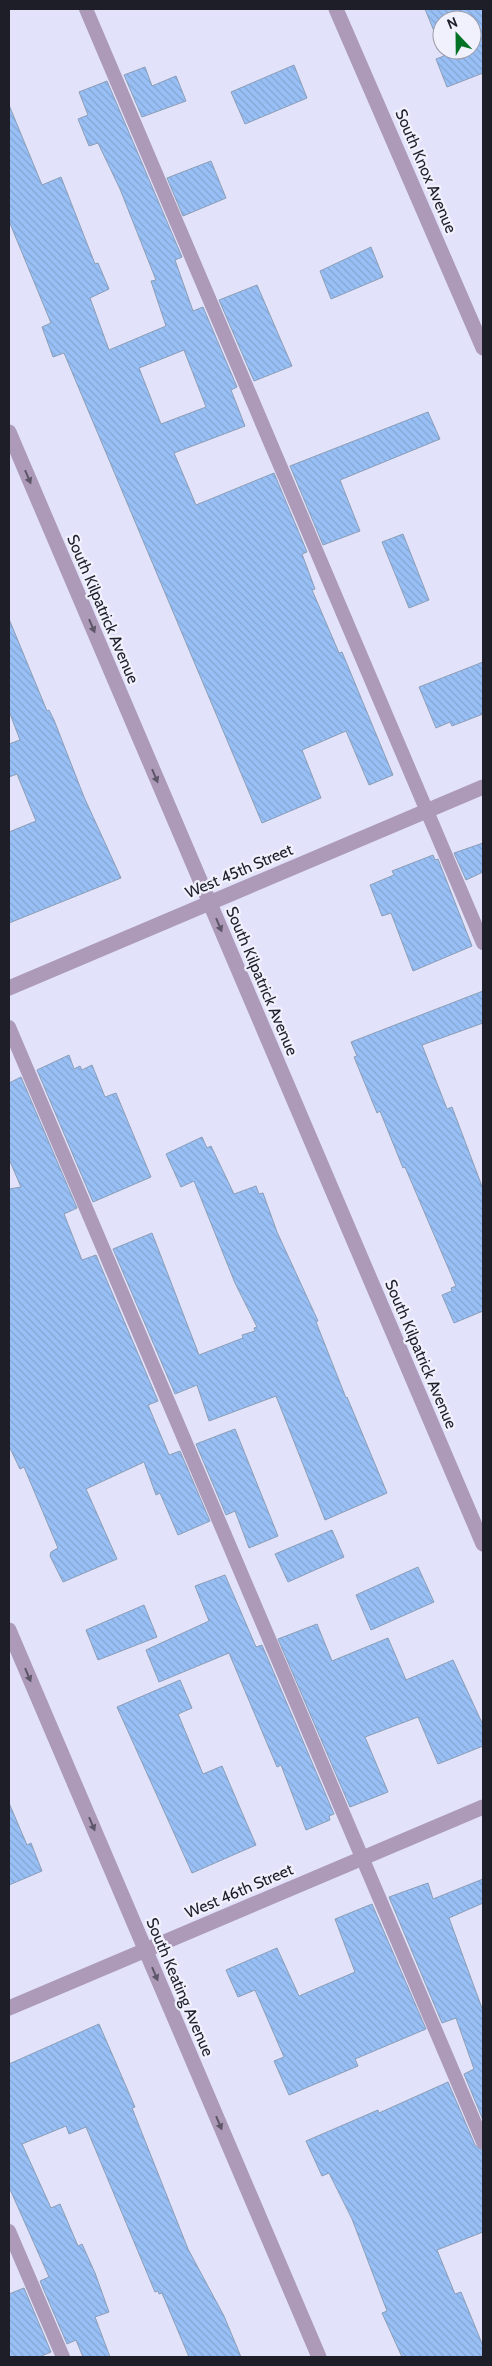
<svg xmlns="http://www.w3.org/2000/svg" width="492" height="2366" viewBox="0 0 492 2366" font-family="Cabin,sans-serif">
<style>
.building{fill:url(#building-back-hatch);stroke:#8c9eb6;fill-rule:evenodd}
.lines{fill:none;stroke-linecap:round;stroke-linejoin:round}
.lane{stroke:#ad9ab9;stroke-width:14}
.street{stroke:#ad9ab9;stroke-width:15}
.oneway{fill:#5e5669}
.labels{text-anchor:middle;dominant-baseline:central;stroke-width:4.5;stroke-linejoin:round;paint-order:stroke}
.street-label{font-size:16px;fill:#1d1e28;stroke:#f0f1fd}
</style>
<defs>
<pattern id="building-back-hatch" width="6" height="6" patternUnits="userSpaceOnUse" patternTransform="scale(1.25)"><rect width="6" height="6" fill="#99c0f6"/><path d="M-1 5l2 2M0 0l6 6M5-1l2 2" fill="none" stroke="#83a5d3"/></pattern>
</defs>
<rect width="100%" height="100%" fill="#e2e2fb"/>
<path class="building" d="M425 9H483V73L447 87 436 59 444 56ZM442 20H472V50H442Z
M294 65 307 98 245 124 231 92Z
M145 67 152 86 176 76 186 101 142 117 124 75Z
M107 81 182 257 175 260 193 311 203 307 237 387 231 390 245 426 174 453 196 505 274 473 307 552 302 554 315 589 312 590 339 653 342 652 393 775 369 785 346 731 302 750 321 798 262 823 64 353 53 357 42 327 51 323 9 221V105L42 185 61 177 95 264 98 263 109 289 90 298 109 350 166 326 151 281 156 280 120 189 98 143 89 146 78 119 88 115 79 92ZM184 350 206 407 161 424 139 368Z
M211 161 226 198 183 216 167 178Z
M371 247 383 277 331 299 320 271Z
M257 285 292 366 254 381 219 300Z
M428 412 440 439 340 480 360 531 323 545 290 466Z
M403 534 429 600 409 608 382 542Z
M9 619 47 711 49 710 54 720 84 797 121 878 9 923V832L36 821 17 774 9 777V744L20 740 9 711Z
M483 662V714L452 726 450 722 436 728 419 687Z
M483 843V872L466 880 454 853Z
M433 855 435 860 438 859 472 946 413 971 391 913 382 916 370 885 394 875 392 871Z
M483 991V1023L422 1045 447 1109 452 1107 483 1189V1311L454 1323 442 1295 452 1291 451 1288 456 1286 405 1167 403 1168 380 1111 377 1113 354 1057 357 1056 351 1042Z
M69 1055 74 1069 80 1066 82 1070 92 1065 105 1097 116 1093 151 1177 93 1202 37 1070Z
M21 1077 77 1208 64 1214 82 1260 96 1255 158 1401 148 1405 169 1455 180 1451 210 1521 178 1535 160 1493 156 1495 144 1462 86 1489 117 1559 63 1582 50 1556 51 1552 58 1548 24 1467 20 1469 9 1446V1189L21 1187 9 1159V1083Z
M202 1137 207 1148 211 1146 234 1194 256 1186 259 1194 263 1193 277 1232 318 1321 316 1322 346 1398 347 1397 387 1493 325 1520 276 1396 209 1421 197 1385 175 1394 113 1249 152 1233 199 1355 243 1338 242 1335 255 1331 254 1328 257 1327 235 1283 194 1181 181 1187 166 1154Z
M235 1429 278 1536 249 1548 235 1511 226 1515 196 1444Z
M332 1530 344 1557 288 1582 275 1554Z
M418 1567 434 1602 371 1630 356 1595Z
M225 1575 256 1647 262 1645 334 1814 329 1816 330 1820 306 1830 281 1765 277 1767 229 1653 159 1682 146 1650 209 1621 195 1586Z
M144 1605 157 1637 98 1660 86 1630Z
M317 1624 332 1661 388 1638 406 1680 453 1660 483 1725V1746L438 1764 418 1717 365 1737 388 1792 350 1807 278 1639Z
M180 1680 192 1708 178 1714 203 1774 222 1766 256 1845 192 1873 117 1707Z
M9 1803 27 1845 31 1843 42 1871 9 1885Z
M483 1879V1903L449 1918 483 2011V2120L464 2074 474 2069 456 2018 442 2023 389 1897 428 1883 433 1899Z
M372 1904 426 2029 355 2059 358 2066 289 2095 274 2061 284 2057 255 1990 238 1997 226 1970 277 1948 299 1996 355 1972 335 1919Z
M99 2024 135 2107 132 2108 188 2249 224 2316 241 2357H189L162 2293 159 2294 158 2291 155 2292 86 2127 69 2134 66 2126 22 2144 51 2208 60 2204 78 2246 82 2244 95 2273 109 2312 95 2317 110 2357H83L76 2340 67 2344 40 2281 49 2277 9 2187V2064Z
M448 2082 475 2145 483 2151V2232L437 2250 455 2294 461 2292 483 2346V2357H402L382 2313 387 2311 352 2219 329 2173 322 2176 306 2141 378 2110 379 2113Z
M24 2288 51 2352 39 2357H9V2294Z"/>
<g class="lines">
<path class="lane" d="M86 9 483 943
M9 1027 483 2142
M9 2231 63 2357"/>
<path class="street" d="M336 9 483 348
M9 432 483 1544
M9 988 483 787
M9 1630 319 2357
M9 2008 483 1807"/>
</g>
<defs><path id="oneway-solid" d="M-6-.8H1V-3.2L6.5 0L1 3.2V.8H-6Z" transform="scale(1.25)"/></defs>
<g class="oneway">
<use href="#oneway-solid" transform="translate(28 477) rotate(67)"/>
<use href="#oneway-solid" transform="translate(92 626) rotate(67)"/>
<use href="#oneway-solid" transform="translate(155 776) rotate(67)"/>
<use href="#oneway-solid" transform="translate(219 925) rotate(67)"/>
<use href="#oneway-solid" transform="translate(28 1675) rotate(67)"/>
<use href="#oneway-solid" transform="translate(92 1824) rotate(67)"/>
<use href="#oneway-solid" transform="translate(155 1974) rotate(67)"/>
<use href="#oneway-solid" transform="translate(219 2123) rotate(67)"/>
</g>
<g class="labels">
<g class="street-label">
<text transform="translate(426 171) rotate(67)">South Knox Avenue</text>
<text transform="translate(103 609) rotate(67)">South Kilpatrick Avenue</text>
<text transform="translate(239 871) rotate(-23)">West 45th Street</text>
<text transform="translate(262 981) rotate(67)">South Kilpatrick Avenue</text>
<text transform="translate(421 1354) rotate(67)">South Kilpatrick Avenue</text>
<text transform="translate(239 1891) rotate(-23)">West 46th Street</text>
<text transform="translate(180 1987) rotate(67)">South Keating Avenue</text>
</g>
</g>
<rect width="492" height="2366" fill="none" stroke="#1d1e28" stroke-width="20"/>
<g transform="translate(457 35) rotate(338)"><circle r="24" fill="#f0f1fd" stroke="#9c9da8"/>
<path d="M0-4L9 19L0 12L-9 19Z" fill="#037225"/>
<text y="-8" font-size="14" font-weight="bold" text-anchor="middle" fill="#1d1e28">N</text>
</g>
</svg>
